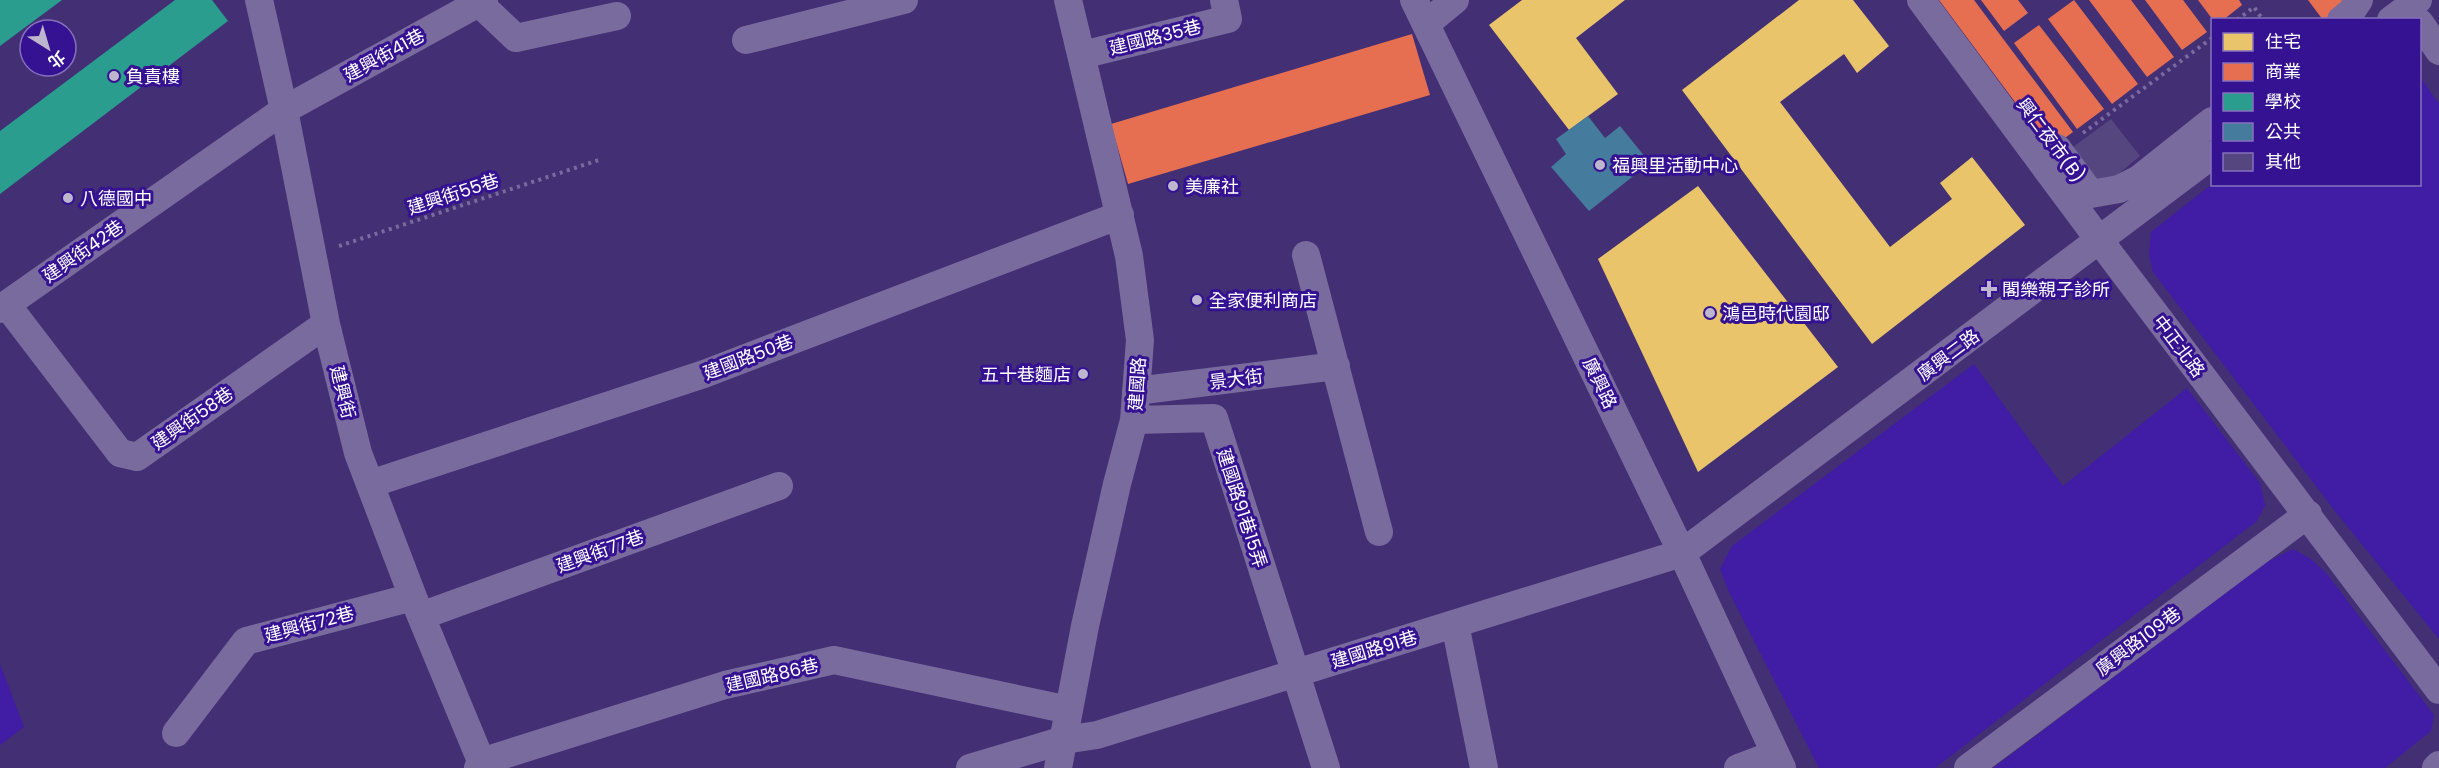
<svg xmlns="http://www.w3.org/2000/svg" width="2439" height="768" viewBox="0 0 2439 768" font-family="Poppins,'Noto Sans TC',sans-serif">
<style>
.green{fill:#401da4}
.homes{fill:#e9c46a}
.shops{fill:#e76f51}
.schools{fill:#2a9d8f}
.public{fill:#457b9d}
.building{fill:#564680}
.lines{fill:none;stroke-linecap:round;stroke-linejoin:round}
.path{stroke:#7a6b9f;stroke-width:4;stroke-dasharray:3 4.5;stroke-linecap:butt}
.minor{stroke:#7a6b9f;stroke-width:28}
.poi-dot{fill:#bdb6ce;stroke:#351291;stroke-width:2}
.labels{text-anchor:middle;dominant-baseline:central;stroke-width:6;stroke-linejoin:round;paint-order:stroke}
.street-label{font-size:18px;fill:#fff;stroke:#351291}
.poi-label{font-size:18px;fill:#fff;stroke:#351291;text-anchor:start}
</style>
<rect width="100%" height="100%" fill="#422f74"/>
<path class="green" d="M2420 77 2439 104V639L2338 515 2153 272 2149 254 2151 232 2212 184H2420Z
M1974 364 2063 486 2187 388 2260 483 2265 505 2257 521 1935 768H1819L1729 592 1720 569 1732 546Z
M2293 549 2311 559 2327 574 2434 715 2431 731 2385 768H1993L2267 562Z
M0 664 24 727 0 745Z"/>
<path class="homes" d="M1522 0H1625L1576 38 1618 94 1569 130 1489 25Z
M1799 0H1853L1889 46 1857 73 1844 54 1780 102 1890 247 1952 199 1940 183 1972 157 2025 225 1872 344 1682 90Z
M1698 186 1838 367 1698 472 1598 259Z"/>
<path class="shops" d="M1939 0H1974L2073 132 2050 149Z
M1981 0H2018L2028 13 2004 31Z
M2074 0 2138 84 2112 104 2048 19Z
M2089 0H2131L2174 57 2147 77Z
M2145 0H2183L2207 32 2182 50Z
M2198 0H2239L2242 5 2223 20H2213Z
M2308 0H2352L2346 20H2323Z
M2039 25 2104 109 2077 129 2014 43Z
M1412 34 1430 95 1128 184 1111 124Z"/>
<path class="schools" d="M0 0H62L0 46Z
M175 0H212L228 21 0 194V131Z"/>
<path class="public" d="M1588 116 1605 138 1620 126 1650 163 1589 211 1551 167 1566 154 1556 139Z"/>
<path class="building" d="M2111 119 2140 156 2111 180 2098 187 2069 150Z"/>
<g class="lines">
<path class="path" d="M2237 20 2254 7 2263 20
M2083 133 2212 38
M339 246 602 159"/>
<path class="minor" d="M259 0 284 110 326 324 358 453 413 597 484 768
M1414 0 1682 553 1782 768
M1921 0 2100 241 2439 690
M479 3 516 38 617 16
M2341 20 2351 12 2359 0
M2391 20 2418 0
M2420 23 2439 51
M1426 24 1455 0
M746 40 904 0
M1082 55 1228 19 1224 0
M2057 148 2091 194 2119 189 2139 179 2212 121
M1306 255 1379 532
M7 305 120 453 137 457 326 324
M0 309 284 110 484 0
M1136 391 1336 366
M1134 420 1214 418 1326 768
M370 484 704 374 1120 215
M421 616 779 486
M1455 624 1484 768
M176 733 246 641 413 597
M478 768 481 762 725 685 834 660 1069 710
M970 768 1064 740 1097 735 1682 553 2212 155
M1058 768 1085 626 1117 484 1134 420 1140 340 1129 256 1068 0
M1738 768 1775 754
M1968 768 2308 514
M2436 768 2439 765"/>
</g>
<g class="poi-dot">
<circle cx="114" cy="76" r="6"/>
<circle cx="1600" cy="165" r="6"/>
<circle cx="1173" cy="186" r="6"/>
<circle cx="68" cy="198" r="6"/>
<path d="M1986 280h6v6h6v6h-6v6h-6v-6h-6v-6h6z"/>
<circle cx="1197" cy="300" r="6"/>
<circle cx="1710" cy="313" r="6"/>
<circle cx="1083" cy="374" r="6"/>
</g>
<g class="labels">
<g class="street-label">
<text transform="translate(1155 37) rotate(-14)">建國路35巷</text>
<text transform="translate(384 55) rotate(-29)">建興街41巷</text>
<text transform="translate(2051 140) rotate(53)">興仁夜市(B)</text>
<text transform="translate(453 194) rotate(-18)">建興街55巷</text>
<text transform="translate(83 251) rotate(-35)">建興街42巷</text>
<text transform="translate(2179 346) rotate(53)">中正北路</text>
<text transform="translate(1948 355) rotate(-37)">廣興二路</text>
<text transform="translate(748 357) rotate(-21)">建國路50巷</text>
<text transform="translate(1236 379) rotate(-7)">景大街</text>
<text transform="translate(1600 383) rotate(64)">廣興路</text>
<text transform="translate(1137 384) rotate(-86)">建國路</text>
<text transform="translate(343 392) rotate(76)">建興街</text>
<text transform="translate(192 418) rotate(-35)">建興街58巷</text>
<text transform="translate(1242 508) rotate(72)">建國路91巷15弄</text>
<text transform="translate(600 551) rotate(-20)">建興街77巷</text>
<text transform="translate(309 624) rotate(-15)">建興街72巷</text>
<text transform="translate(2138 641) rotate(-37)">廣興路109巷</text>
<text transform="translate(1374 649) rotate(-17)">建國路91巷</text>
<text transform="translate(772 675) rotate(-13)">建國路86巷</text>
</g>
<g class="poi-label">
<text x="126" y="76">負責樓</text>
<text x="1612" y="165">福興里活動中心</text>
<text x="1185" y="186">美廉社</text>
<text x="80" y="198">八德國中</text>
<text x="2002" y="289">閣樂親子診所</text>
<text x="1209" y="300">全家便利商店</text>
<text x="1722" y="313">鴻邑時代園邸</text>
<text x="1071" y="374" text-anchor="end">五十巷麵店</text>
</g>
</g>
<rect x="2211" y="18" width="210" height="168" fill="#351291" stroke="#8671bd" stroke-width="1.5"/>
<rect x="2223" y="33" width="30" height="18" fill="#e9c46a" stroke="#8671bd" stroke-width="1.5"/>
<text x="2265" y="48" font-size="18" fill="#ffffff">住宅</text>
<rect x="2223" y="63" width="30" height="18" fill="#e76f51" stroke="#8671bd" stroke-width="1.5"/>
<text x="2265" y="78" font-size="18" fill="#ffffff">商業</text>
<rect x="2223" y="93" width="30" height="18" fill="#2a9d8f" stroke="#8671bd" stroke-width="1.5"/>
<text x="2265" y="108" font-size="18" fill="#ffffff">學校</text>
<rect x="2223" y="123" width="30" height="18" fill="#457b9d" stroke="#8671bd" stroke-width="1.5"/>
<text x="2265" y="138" font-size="18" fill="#ffffff">公共</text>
<rect x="2223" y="153" width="30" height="18" fill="#564680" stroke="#8671bd" stroke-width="1.5"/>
<text x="2265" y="168" font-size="18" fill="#ffffff">其他</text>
<g transform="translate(48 48) rotate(143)"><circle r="28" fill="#351291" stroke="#8671bd" stroke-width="1.5"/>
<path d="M0-4.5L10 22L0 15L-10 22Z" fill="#bdb6ce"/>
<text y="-9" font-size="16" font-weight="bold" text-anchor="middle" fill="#ffffff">北</text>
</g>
</svg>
